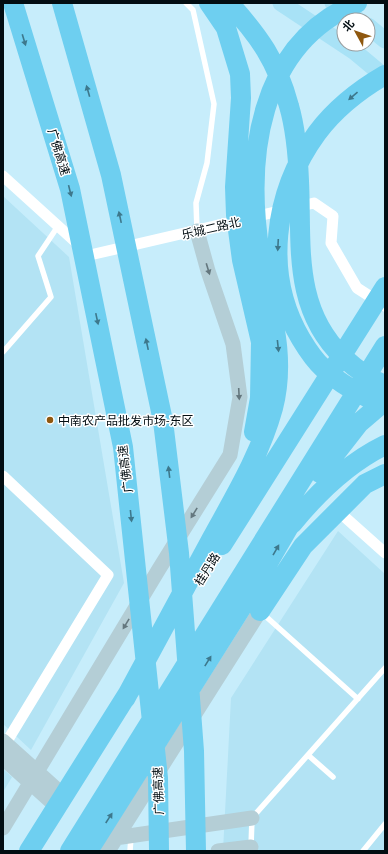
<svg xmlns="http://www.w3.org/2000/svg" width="388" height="854" viewBox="0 0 388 854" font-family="Ubuntu,'Noto Sans SC',sans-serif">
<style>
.built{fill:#b3e3f4}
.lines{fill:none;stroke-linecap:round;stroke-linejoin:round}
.lane{stroke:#fff;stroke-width:5.5}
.street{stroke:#fff;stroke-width:11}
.secondary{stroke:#b4ced6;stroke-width:15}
.primary{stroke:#a8e2f6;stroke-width:17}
.highway{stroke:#6ecff0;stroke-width:20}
.oneway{fill:#3d788c}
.oneway2{fill:#64777e}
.poi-dot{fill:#8f580f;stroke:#fff;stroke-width:1.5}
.labels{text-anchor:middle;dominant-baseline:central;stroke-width:3;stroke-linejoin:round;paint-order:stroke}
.street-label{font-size:12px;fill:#020d12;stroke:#fff}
.poi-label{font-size:12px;fill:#020d12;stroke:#fff;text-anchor:start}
</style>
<rect width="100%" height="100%" fill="#c7edfb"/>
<path class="built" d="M3 196 69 257 124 583 31 750 3 724Z
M338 531 385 574V851H223L231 698Z
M3 769 12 777 3 792Z"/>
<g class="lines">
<path class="lane" d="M186 3 193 10 214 104 207 163 196 203 197 230
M3 352 51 297 38 256 58 226
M262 613 358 699
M308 755 333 777
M251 847 252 818 385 668
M130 851 131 837
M363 851 385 824"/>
<path class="street" d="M3 176 90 255 314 203 333 216 331 243 357 288 385 306
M3 476 108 575 6 743
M338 511 385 553"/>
<path class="secondary" d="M3 741 63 795
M3 758 56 806
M3 828 159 569 230 455 240 397 233 344 208 271 197 231
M115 838 252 818
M108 851 260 611
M218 851 251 847"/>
<path class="primary" d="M281 3 355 52 385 77
M333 3 358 20
M368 26 385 40"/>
<path class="highway" d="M13 3 70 189 123 447 158 778 159 851
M62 3 111 175 163 421 179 553 194 751 196 851
M209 3 226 28 240 74 241 98 235 187 236 215 242 260 261 342 260 398 254 432
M229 3C259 36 277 61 289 106 296 130 298 156 299 181 302 244 292 308 343 357 355 368 369 379 385 385
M385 75C359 90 335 109 317 133 273 193 263 275 301 339 307 349 314 360 323 368 341 385 362 396 385 405
M320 473 359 423 385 401
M292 524C318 492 348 463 385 445
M222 545 385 287
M260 611 303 546 365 484 385 474
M125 699C154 645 183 592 212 538 235 496 260 455 273 408 287 355 269 306 260 254 245 160 257 45 357 3
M29 851 132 687
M70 851 385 346
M88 851 247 599 298 511"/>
</g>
<defs><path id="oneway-solid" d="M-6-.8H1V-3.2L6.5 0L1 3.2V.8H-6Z"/></defs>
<g class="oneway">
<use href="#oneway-solid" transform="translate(24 40) rotate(73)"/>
<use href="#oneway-solid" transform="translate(88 91) rotate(-106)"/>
<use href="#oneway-solid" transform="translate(353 96) rotate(139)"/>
<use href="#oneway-solid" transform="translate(70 191) rotate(76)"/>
<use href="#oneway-solid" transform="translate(120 217) rotate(-102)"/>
<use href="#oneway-solid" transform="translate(278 245) rotate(93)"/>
<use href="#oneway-solid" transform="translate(97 319) rotate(78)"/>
<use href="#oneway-solid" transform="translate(147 344) rotate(-102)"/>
<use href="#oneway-solid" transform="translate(278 346) rotate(84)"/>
<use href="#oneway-solid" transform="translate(169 472) rotate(-97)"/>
<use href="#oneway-solid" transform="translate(131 516) rotate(84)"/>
<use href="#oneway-solid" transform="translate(276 550) rotate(-60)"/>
<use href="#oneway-solid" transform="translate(208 661) rotate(-58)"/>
<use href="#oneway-solid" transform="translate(109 818) rotate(-57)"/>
</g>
<g class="oneway2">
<use href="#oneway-solid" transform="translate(208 269) rotate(73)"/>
<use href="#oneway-solid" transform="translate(239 394) rotate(87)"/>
<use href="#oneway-solid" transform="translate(194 513) rotate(122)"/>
<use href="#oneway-solid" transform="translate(126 624) rotate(121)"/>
</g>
<circle class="poi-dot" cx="50" cy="420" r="4"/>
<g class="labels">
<g class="street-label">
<text transform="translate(59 152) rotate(73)">广佛高速</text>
<text transform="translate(211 228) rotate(-13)">乐城二路北</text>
<text transform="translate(125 469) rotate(-97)">广佛高速</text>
<text transform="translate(207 569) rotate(-58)">桂丹路</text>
<text transform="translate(158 791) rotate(-92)">广佛高速</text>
</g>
<g class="poi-label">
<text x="58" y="420">中南农产品批发市场-东区</text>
</g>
</g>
<rect width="388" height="854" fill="none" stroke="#020d12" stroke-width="8"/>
<g transform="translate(356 32) rotate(310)"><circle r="19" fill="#ffffff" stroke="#9a9ea0"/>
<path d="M0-3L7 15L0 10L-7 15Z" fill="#8f580f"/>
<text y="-6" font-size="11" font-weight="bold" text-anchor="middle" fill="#020d12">北</text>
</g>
</svg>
